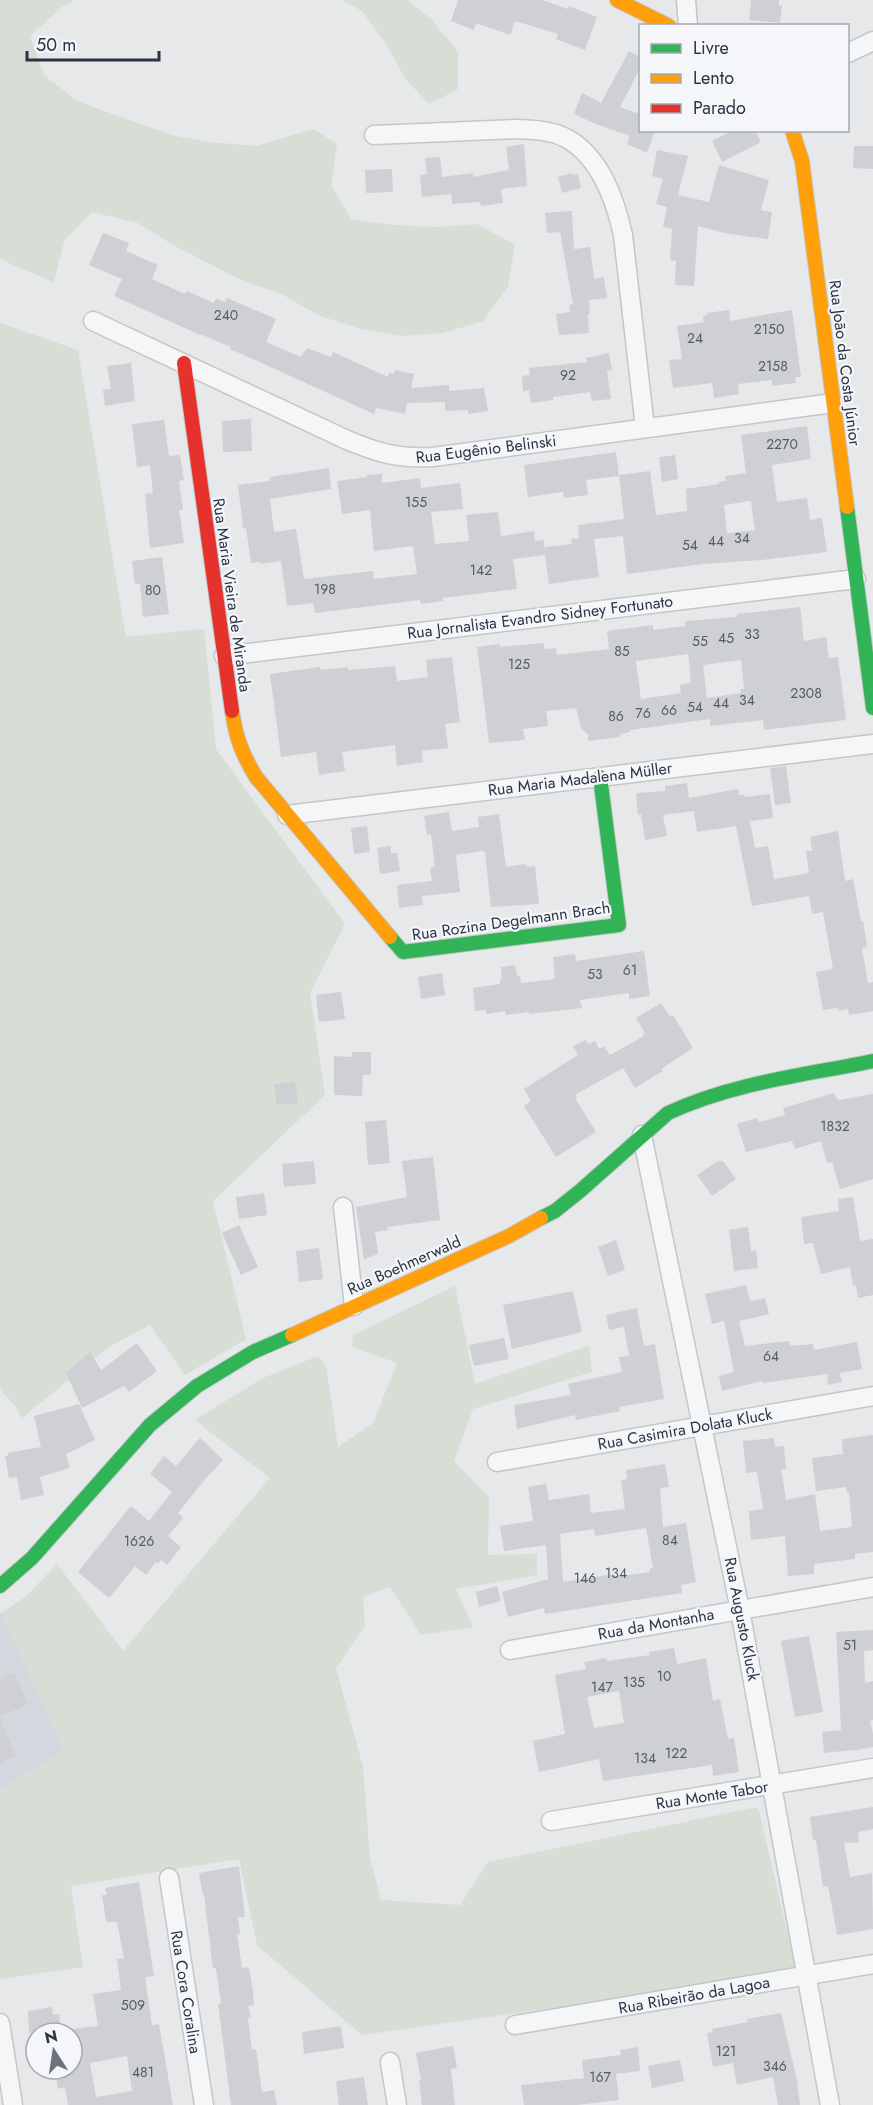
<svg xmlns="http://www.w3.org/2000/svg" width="873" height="2105" viewBox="0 0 873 2105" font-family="Jost,sans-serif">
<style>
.built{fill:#d4d7dd}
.green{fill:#d6ded6}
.building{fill:#ced0d3;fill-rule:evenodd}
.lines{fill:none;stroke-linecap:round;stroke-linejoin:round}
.street-casing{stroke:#c4c6c8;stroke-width:21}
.fast-casing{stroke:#c4c6c8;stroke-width:16}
.slow-casing{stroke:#c4c6c8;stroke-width:16}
.jam-casing{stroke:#c4c6c8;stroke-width:16}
.street{stroke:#f5f6f7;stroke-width:18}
.fast{stroke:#30b455;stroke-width:14}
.slow{stroke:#ff9f0a;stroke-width:14}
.jam{stroke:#e5322d;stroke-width:14}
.labels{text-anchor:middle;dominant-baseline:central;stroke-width:4.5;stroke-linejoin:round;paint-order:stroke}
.number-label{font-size:14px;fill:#545c69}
.street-label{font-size:16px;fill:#2b3445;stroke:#f4f6f9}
</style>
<rect width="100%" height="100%" fill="#e6e8ea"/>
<path class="built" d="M1 1613 64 1749 0 1791V1614Z"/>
<path class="green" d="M0 0H75L63 6 30 36 44 75 77 101 171 135 210 142 257 146 313 129 337 144 331 185 352 220 393 225 436 227 477 224 515 245 508 287 483 321 443 333 401 336 361 329 320 316 283 295 237 278 173 245 138 223 92 212 64 241 54 282 6 262 0 258Z
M342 0H407L431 19 458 52V89L429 104 406 80 387 45 362 11Z
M0 323 78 350 126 637 204 629 216 749 345 924 310 993 325 1095 213 1201 246 1339 185 1375 150 1325 109 1347 22 1418 15 1406 0 1389Z
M455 1286 475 1384 589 1346 592 1372 473 1409 454 1461 489 1497 488 1555 537 1554V1575L456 1589 473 1627 421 1635 390 1587 363 1597 365 1626 336 1668 363 1767 370 1858 381 1900 460 1905 488 1862 758 1807 797 1973 362 2035 257 1945 239 1859 71 1886 83 1967 0 1979V1791L64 1749 1 1613 25 1597 57 1564 123 1651 270 1478 195 1420 263 1378 318 1356 326 1366 338 1447 373 1423 397 1363 352 1347 353 1335Z"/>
<path class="building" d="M458 0H542L568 9 569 6 597 17 585 50 556 39 558 34 515 21 510 35 476 23 474 30 451 21Z
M751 0H779V6L782 5 780 23 749 20Z
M629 51 640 57V69L620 107 640 114V130H655L647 153 627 144 630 136 596 124 574 114 582 93 601 103Z
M733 130H755L761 142 722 162 712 141Z
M524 144 527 186 501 189 503 203 481 206 480 202 452 204 451 194 422 197 420 175 427 174 425 158 440 157 442 177 473 173V177L509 170 506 147Z
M854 146H873V169L853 168Z
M657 150 688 156 678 195 709 202 719 165 769 180 761 210 772 212 768 239 729 234 698 226 694 286 675 285 676 261 670 260 672 229 663 227 667 207 656 204 663 179 652 176Z
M392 169 393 192 366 193 365 170Z
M572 173 573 175 578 174 581 188 562 193 558 177Z
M572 211 574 249 590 247 594 279 604 277 607 298 589 300 590 313 588 314 589 333 559 335 556 314 570 312 569 305 573 304 560 232 547 233 545 213Z
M103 233 129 243 126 251 158 265 152 279 185 294 187 291 214 303 216 298 225 302 227 298 276 319 266 342 301 357 307 348 331 357 333 352 388 377 389 373 394 374 395 370 414 374 411 388 449 385V391L484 388 488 411 468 414V410L445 411V402L407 403 405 414 376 408 374 414 264 364 230 349 231 347 200 334V335L114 296 122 279 89 265Z
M729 310 730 321 792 310 801 377H795L796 383 772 386V380L738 384 739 394 714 398 712 383 673 388 669 360 682 359 677 326 704 322 703 316 707 315V313Z
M609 353 612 370 607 371 611 399 592 401 590 392 553 397V400L531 403 529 390 523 391 522 376 530 375 529 368 587 362 586 358Z
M131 363 135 401 105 406 103 390 111 389 107 366Z
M251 419 252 451 223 452 222 421Z
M164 420 169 456 180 455 184 480 179 481 183 510H179L184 543 150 548 145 494 153 493 150 465 137 467 132 424Z
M807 426 811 459 772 465 777 502 807 498 810 520 822 518 827 552 761 560 703 564 627 574 623 536 594 539 599 577 549 584 544 547 572 544 571 539 579 538 578 525 624 519 619 475 650 471 656 515 687 511 686 489 719 484 718 482 726 481 725 476 746 473 741 435ZM750 501 751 502 755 530 727 533 724 505Z
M616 452 619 476 586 480 588 495 564 498 563 492 528 497 524 465Z
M675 455 678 479 662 482 659 457Z
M329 468 331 489 270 499 274 532 296 529 304 579 373 571 374 579 417 574 413 546 374 551 370 510 342 514 337 481 367 477V475L382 474V483L420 478 421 488 460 483 463 509 431 512 435 544 469 541 466 515 498 512 501 536 534 531 535 541 544 540 545 555 513 559 517 589 442 598 443 601 421 604 420 600 315 613 313 603 287 606 281 561 260 564V562L251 563 246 528 243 529 238 485 270 481V477Z
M162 557 169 614 143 617 140 584H135L132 561Z
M800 607 804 641 826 637 829 658 838 657 846 720 764 730 763 720 710 726V719L630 730V732L620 734V737L588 741V735L581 728 576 708 546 711 548 726 523 729 525 740 489 743 477 647 500 644V647L544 643V649L556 648 557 655 609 649 607 631 653 625V630L685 626V621L737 617V614ZM688 654 691 683 680 685 681 693 641 699 636 661ZM741 660 744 689H740L741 693 707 698 703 665Z
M452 657 460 722 445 724 448 748 422 751 423 762 397 766 395 745 342 752 345 771 319 775 316 752 281 757 270 674 320 667V670L348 667V670L395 666 397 681 428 677 426 660Z
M786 766 791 803 775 805 770 768Z
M687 783 689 798 738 789 739 795H744L745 797 770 794 773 818 750 821 755 848 768 846 774 879 809 873 806 851H812L810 837 838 831 845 881 853 879 861 921H863L867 947 862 948 868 983 873 982V1011L849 1015 848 1009 838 1011V1008L823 1010 816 972 833 969 823 912 812 914 809 896 752 906 736 826 697 832 694 811 663 815 667 836 645 840 641 814 638 815 636 793 665 791V786Z
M449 812 452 831 479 827 478 817 499 814 506 867 526 864 527 867 535 866 539 904 491 907 485 852 482 851 456 855 460 892 422 896 423 905 399 908 397 885 432 881 430 868 435 867 431 834 427 835 424 816Z
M367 826 370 852 354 854 351 828Z
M391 846V853H397L400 871 380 874 377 848Z
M644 951 650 996 629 999V993L580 1000 582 1008 529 1014V1012L506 1015 505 1011 486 1014V1010L475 1011 473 988 500 984V979H502L501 967 515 965 517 976H520L521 983 555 979 553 957 575 954 576 961Z
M442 973 445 995 421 999 418 977Z
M341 992 345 1019 319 1022 316 995Z
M661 1003 670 1017 673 1015 693 1048 661 1069 663 1071 635 1088 623 1068 575 1095 577 1097 575 1098 596 1132 556 1157 524 1106 531 1101 524 1089 578 1055 573 1046 586 1040 588 1044 595 1041 599 1049 604 1046 610 1055 644 1036 643 1034 645 1033 636 1018Z
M354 1052H371V1075H363L362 1096 334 1095V1056L352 1057V1053Z
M295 1082 298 1103 277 1105 274 1084Z
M834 1093 838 1100 873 1094V1179L840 1189 832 1162 827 1163 821 1141 795 1149 792 1141 746 1152 737 1124 757 1118 759 1122 785 1115 783 1108Z
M386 1120 390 1163 368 1165 365 1122Z
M433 1157 440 1220 387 1227 388 1230 375 1232 378 1254 364 1259 356 1207 407 1197 402 1161Z
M314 1161 316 1184 284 1187 282 1164Z
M718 1161H723L736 1179 712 1196 697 1175Z
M264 1193 267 1215 239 1219 236 1197Z
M853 1197 860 1241 873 1239V1295L858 1298 856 1285 853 1286 850 1267 821 1274 813 1243 804 1244 801 1217 839 1211 838 1199Z
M239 1225 258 1267 241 1275 222 1233Z
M748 1227 751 1251 756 1250 758 1268 734 1271 729 1230Z
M616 1240 625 1270 608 1276 598 1247Z
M319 1248 323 1279 299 1282 296 1251Z
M746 1285 750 1301 765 1298 769 1314 739 1321 745 1346 789 1341 790 1346 813 1344 814 1350 857 1342 862 1369 840 1373 842 1382 828 1385 827 1374 763 1383 762 1381 722 1391 719 1376 734 1372 724 1321 712 1324 705 1294Z
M573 1291 582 1332 512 1349 503 1305Z
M637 1308 644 1346 655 1344 664 1399 619 1407 620 1411 576 1420 575 1415 517 1429 514 1405 571 1395 568 1384 622 1372 619 1357 629 1356 624 1327 609 1330 606 1315Z
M504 1338 509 1359 474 1366 469 1345Z
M137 1343 157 1371 129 1392 124 1386 82 1408 66 1373 90 1352 101 1370Z
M79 1404 95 1440 66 1454 70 1468 40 1477 44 1495 21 1500 17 1477 9 1478 5 1456 9 1455 8 1453 41 1447 34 1416Z
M873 1435V1552L855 1554V1559L814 1564V1574L788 1576 785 1536 751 1540 749 1511 763 1509 757 1472 746 1473 743 1441 774 1438 775 1447 784 1446 786 1469H781L786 1500 815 1494 820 1531 852 1527 849 1493H847L846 1487 816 1491 812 1458 843 1454 842 1439Z
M200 1438 223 1460 206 1478 178 1513 183 1518 168 1536 181 1547 167 1565 161 1560 158 1564 156 1562 146 1575 135 1566 109 1598 78 1572 131 1506 149 1521 172 1492 150 1474 164 1456 176 1466Z
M665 1464 669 1487 660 1488 663 1527 686 1523 696 1582 681 1585 682 1593 545 1614 544 1608 508 1617 502 1592 548 1579 546 1545 504 1551 500 1526 533 1521 528 1487 546 1484 549 1500 589 1494 591 1513 625 1509 621 1480 627 1479 626 1470ZM646 1528 653 1568H650V1572L613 1577V1574L563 1582 560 1534 594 1529 595 1536Z
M497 1586 501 1601 479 1607 476 1592Z
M873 1630V1650L864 1651 865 1683 873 1681V1720L870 1721 873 1734V1747L853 1751V1750L824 1753 822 1732 841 1730 836 1632Z
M809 1636 823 1712 795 1717 781 1641Z
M674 1648 677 1664 706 1658 713 1701 720 1699 728 1739 734 1738 739 1772 713 1776 712 1765 603 1781 599 1759 539 1772 533 1741 565 1734 555 1675 586 1669 584 1662 606 1658 607 1661 650 1655 649 1652ZM619 1691 624 1723 594 1728 587 1697Z
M14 1673 28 1704 0 1716V1679Z
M0 1719 16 1756 0 1763Z
M873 1807V1829L858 1832 859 1842 844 1843 850 1877 872 1873 873 1929 837 1935 828 1886 823 1887 816 1840H813L810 1817Z
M239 1866 245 1917H238L240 1934H237L242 1968 249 1967 253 1991 254 2005 248 2006 251 2018H248L252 2050 256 2049 262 2092 274 2090 277 2105H231L218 2004 221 2003 216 1968 213 1969 204 1895H203L199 1873Z
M139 1882 154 1976 145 1977 152 2025 159 2024 173 2105H68L65 2087 58 2089 55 2069H72V2029L98 2026 93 1994 121 1990 117 1959 124 1958 117 1922H108L106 1920 102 1895H107L105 1888ZM127 2056 132 2091 96 2097 90 2063Z
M52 2007 53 2015 59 2014 61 2029 29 2033 28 2011Z
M781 2013 797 2080 800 2105H778L773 2077 737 2085 733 2063 713 2067 707 2033 713 2032 712 2029 748 2022 747 2019Z
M341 2026 344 2048 304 2054 302 2032Z
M453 2046 457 2068 451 2069 455 2105H422L419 2080H421L416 2053Z
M638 2047 640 2071 616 2074 619 2100 576 2105H524L521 2085 584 2078 582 2060 621 2055 620 2050Z
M680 2060 684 2081 652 2088 648 2066Z
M364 2077 368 2105H339L336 2081Z"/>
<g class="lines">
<g class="street-casing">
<path id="street" d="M686 0 688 26
M848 53 873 41
M374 135 517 129C533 130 549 130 564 137 600 155 615 199 623 235L645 428
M93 321 347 440C378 453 399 459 433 457L833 403
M224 656 856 579
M287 815 873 744
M642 1135 740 1610 830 2105
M343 1207 354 1306
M497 1462 873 1396
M510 1650 873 1587
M551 1821 873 1768
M169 1878 204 2105
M0 2023 13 2105
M515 2025 873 1964
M390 2062 397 2105"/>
</g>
<g class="fast-casing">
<path id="fast" d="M847 507 873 708
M390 937 403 952 619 925 600 777
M541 1218 555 1211 580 1191 668 1113C732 1083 805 1075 873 1061
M0 1586 32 1558 150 1425 197 1386 253 1352 292 1335"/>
</g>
<g class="slow-casing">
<path id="slow" d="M617 0 669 26
M792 130 802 161 847 507
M232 711C236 738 242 754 256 777L390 937
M292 1335 509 1236 541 1218"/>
</g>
<g class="jam-casing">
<path id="jam" d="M184 363 232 711"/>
</g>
<use href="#street" class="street"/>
<use href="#fast" class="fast"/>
<use href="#slow" class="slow"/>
<use href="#jam" class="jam"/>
</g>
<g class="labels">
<g class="number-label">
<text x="226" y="315">240</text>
<text x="769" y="329">2150</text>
<text x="695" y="338">24</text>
<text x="773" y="366">2158</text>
<text x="568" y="375">92</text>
<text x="782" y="444">2270</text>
<text x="416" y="502">155</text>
<text x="742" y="538">34</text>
<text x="716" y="541">44</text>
<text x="690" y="545">54</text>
<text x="481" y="570">142</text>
<text x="325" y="589">198</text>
<text x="153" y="590">80</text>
<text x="752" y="634">33</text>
<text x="726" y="638">45</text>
<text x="700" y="641">55</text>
<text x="622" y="651">85</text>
<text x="519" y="664">125</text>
<text x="806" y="693">2308</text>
<text x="747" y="700">34</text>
<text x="721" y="703">44</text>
<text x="695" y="707">54</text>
<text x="669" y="710">66</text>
<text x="643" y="713">76</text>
<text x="616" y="716">86</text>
<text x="630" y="970">61</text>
<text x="595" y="974">53</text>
<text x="835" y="1126">1832</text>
<text x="771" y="1356">64</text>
<text x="670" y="1540">84</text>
<text x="139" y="1541">1626</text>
<text x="616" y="1573">134</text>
<text x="585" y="1578">146</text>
<text x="850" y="1645">51</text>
<text x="664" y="1676">10</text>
<text x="634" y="1682">135</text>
<text x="602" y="1687">147</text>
<text x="676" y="1753">122</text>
<text x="645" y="1758">134</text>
<text x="133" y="2005">509</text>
<text x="726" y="2051">121</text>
<text x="775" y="2066">346</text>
<text x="143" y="2072">481</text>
<text x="600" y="2077">167</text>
</g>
<g class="street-label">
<text transform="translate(845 363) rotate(83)">Rua João da Costa Júnior</text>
<text transform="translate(486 449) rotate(-7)">Rua Eugênio Belinski</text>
<text transform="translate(232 595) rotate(82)">Rua Maria Vieira de Miranda</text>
<text transform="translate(540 617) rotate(-7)">Rua Jornalista Evandro Sidney Fortunato</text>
<text transform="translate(580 779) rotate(-7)">Rua Maria Madalena Müller</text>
<text transform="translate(511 921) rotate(-8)">Rua Rozina Degelmann Brach</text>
<text transform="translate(404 1265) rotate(-24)">Rua Boehmerwald</text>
<text transform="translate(685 1429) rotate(-10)">Rua Casimira Dolata Kluck</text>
<text transform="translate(742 1619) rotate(79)">Rua Augusto Kluck</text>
<text transform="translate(656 1624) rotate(-10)">Rua da Montanha</text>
<text transform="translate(712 1795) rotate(-9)">Rua Monte Tabor</text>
<text transform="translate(186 1992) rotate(81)">Rua Cora Coralina</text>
<text transform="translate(694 1995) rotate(-10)">Rua Ribeirão da Lagoa</text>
</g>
</g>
<rect x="639" y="24" width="210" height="108" fill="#f4f6f9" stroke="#a4a8b1" stroke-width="1.5"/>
<rect x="651" y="44" width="30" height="9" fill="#30b455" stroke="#a4a8b1" stroke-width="1.5"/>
<text x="693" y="54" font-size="18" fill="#2b3445">Livre</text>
<rect x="651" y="74" width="30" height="9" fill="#ff9f0a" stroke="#a4a8b1" stroke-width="1.5"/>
<text x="693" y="84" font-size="18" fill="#2b3445">Lento</text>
<rect x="651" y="104" width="30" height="9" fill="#e5322d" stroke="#a4a8b1" stroke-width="1.5"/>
<text x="693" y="114" font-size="18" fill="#2b3445">Parado</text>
<g transform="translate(54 2051) rotate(348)"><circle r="28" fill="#f4f6f9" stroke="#a4a8b1" stroke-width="1.5"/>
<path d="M0-4.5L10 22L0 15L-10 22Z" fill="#6c737f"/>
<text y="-9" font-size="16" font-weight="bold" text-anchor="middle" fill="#2b3445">N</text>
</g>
<path d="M27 51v9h132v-9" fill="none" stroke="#2b3445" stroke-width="3"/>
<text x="36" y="51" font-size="18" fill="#2b3445" stroke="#f4f6f9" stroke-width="4.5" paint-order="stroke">50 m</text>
</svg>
